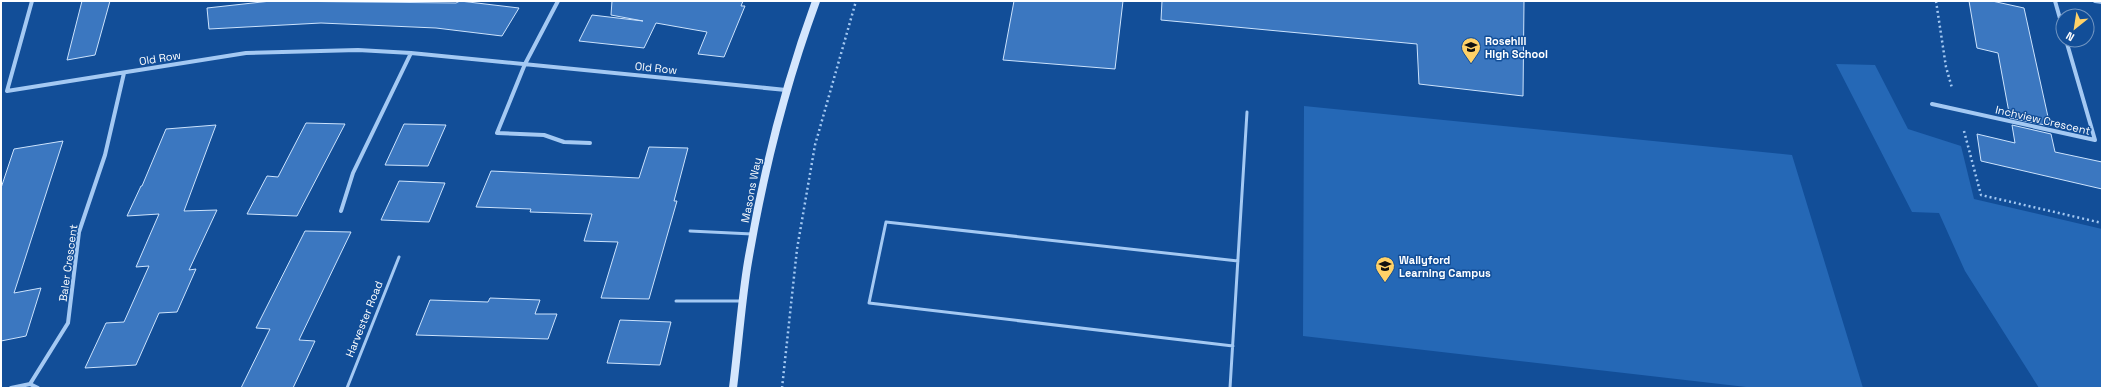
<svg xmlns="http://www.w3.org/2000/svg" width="2103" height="389" viewBox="0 0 2103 389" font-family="'Space Grotesk',sans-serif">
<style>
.green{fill:#2568b6}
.building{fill:#3b77c0;stroke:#cce3fd}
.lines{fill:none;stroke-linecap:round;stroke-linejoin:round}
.path{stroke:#a4c9f3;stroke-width:2.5;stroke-dasharray:2 3;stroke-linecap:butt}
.lane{stroke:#a4c9f3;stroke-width:3}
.street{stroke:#a4c9f3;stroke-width:4}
.secondary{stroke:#d4e6fd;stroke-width:8}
.labels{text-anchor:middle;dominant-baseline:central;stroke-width:3;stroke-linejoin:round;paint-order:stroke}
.poi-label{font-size:11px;font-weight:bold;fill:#fff;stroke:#124e98;text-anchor:start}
.street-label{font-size:11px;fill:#fff;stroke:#124e98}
</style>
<rect width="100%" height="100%" fill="#124e98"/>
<path class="green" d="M1836 64 1875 65 1908 129 1961 146 1974 199 2102 229V388H2039L1965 271 1939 213 1912 212Z
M1304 106 1792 155 1863 388H1755L1303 336Z"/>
<path class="building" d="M82 1H110L95 55 67 60Z
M271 1 456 3 460 1 519 8 502 36 436 28 321 23 209 29 207 8Z
M612 1H743L741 6H745L724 57 698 54 707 32 656 23 644 48 579 41 592 15 643 21 611 15Z
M1014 1H1123L1115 69 1003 60Z
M1162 1H1524L1523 96 1419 84 1417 44 1161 20Z
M1969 1H1992L2024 8 2050 126 2010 118 1998 53 1977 48Z
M306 123 345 124 297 216 247 214 267 176 278 177Z
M404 124 446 125 428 166 385 165Z
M216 125 184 211 217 210 189 270 196 269 177 312 159 313 136 365 85 368 106 323 124 322 149 266 136 267 159 214 127 216 141 186H142L166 129Z
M2012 125 2051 134 2055 152 2102 162V189L1981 161 1977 134 2015 143Z
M63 141 14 293 41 288 26 336 1 341V188L14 149Z
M649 147 688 148 674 201H677L649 299 601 298 618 242 584 241 592 214 530 212 531 209 476 207 491 171 639 178Z
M399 181 445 183 429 222 381 220Z
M305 231 351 232 299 340 315 341 293 388H241L270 329 256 328Z
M490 298 540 300 535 314H557L548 339 416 335 430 300 488 302Z
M620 320 671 322 660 365 607 363Z"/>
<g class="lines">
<path class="path" d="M1936 1 1946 67 1952 88
M1964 131 1981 195 2102 223
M782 388 797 249 815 145 856 1"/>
<path class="lane" d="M690 231 752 234
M676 301H742
M1233 346 869 303 886 222 1238 261
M347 388 399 257
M1230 388 1247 112"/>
<path class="street" d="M32 1 7 91 246 53 358 50 411 53 786 90
M558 1 525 64 497 133 544 135 564 142 590 143
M2055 1 2063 29
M2095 1 2102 2
M1932 104 2095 140 2066 40
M341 211 353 173 411 53
M30 384 38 388
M11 388 30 384 68 323 79 232 105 155 124 73"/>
<path class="secondary" d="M733 388C738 348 741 307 747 268 762 177 784 88 816 1"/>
</g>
<defs>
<g id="school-pin" transform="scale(1)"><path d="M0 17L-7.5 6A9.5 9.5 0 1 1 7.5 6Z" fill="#ffd167" stroke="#124e98"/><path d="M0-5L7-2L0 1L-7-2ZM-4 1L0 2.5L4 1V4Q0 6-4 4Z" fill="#111"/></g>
</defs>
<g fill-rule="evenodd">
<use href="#school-pin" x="1471" y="47"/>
<use href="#school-pin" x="1385" y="266"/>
</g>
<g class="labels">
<g class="poi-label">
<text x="1485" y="41">Rosehill<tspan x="1485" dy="13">High School</tspan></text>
<text x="1399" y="260">Wallyford<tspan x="1399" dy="13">Learning Campus</tspan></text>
</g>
<g class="street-label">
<text transform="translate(160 58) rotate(-9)">Old Row</text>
<text transform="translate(656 68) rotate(6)">Old Row</text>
<text transform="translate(2043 120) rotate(13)">Inchview Crescent</text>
<text transform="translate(751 190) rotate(-79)">Masons Way</text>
<text transform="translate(68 263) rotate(-82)">Baler Crescent</text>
<text transform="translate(364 319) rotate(-68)">Harvester Road</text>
</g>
</g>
<rect width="2103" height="389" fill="none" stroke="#ffffff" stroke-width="4"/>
<g transform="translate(2075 28) rotate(210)"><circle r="19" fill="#124e98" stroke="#7195c1"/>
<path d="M0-3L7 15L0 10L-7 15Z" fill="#ffd167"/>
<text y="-6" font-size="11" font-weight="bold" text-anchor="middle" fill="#ffffff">N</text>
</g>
</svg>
